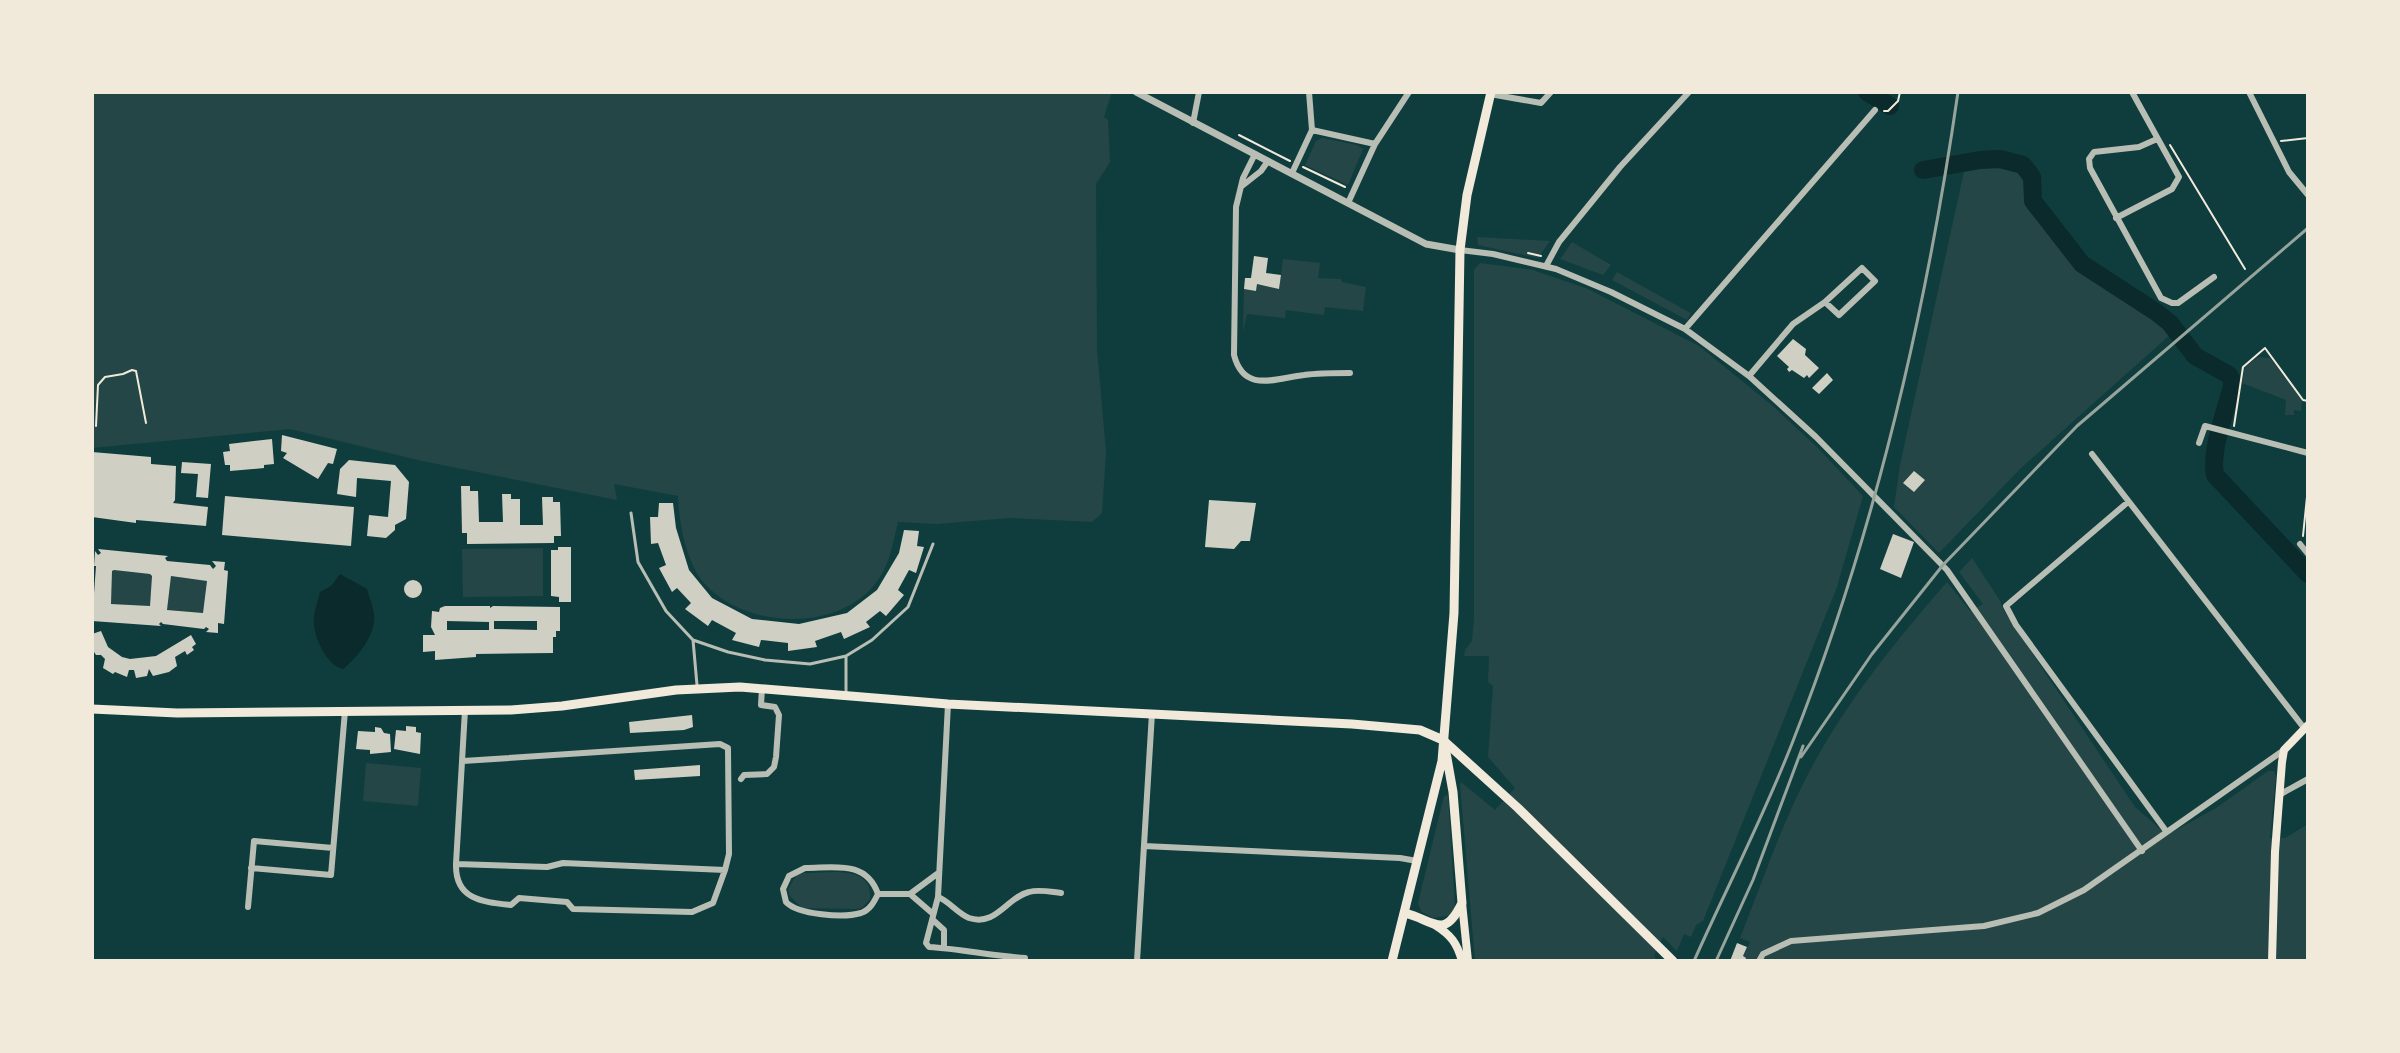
<svg xmlns="http://www.w3.org/2000/svg" width="2400" height="1053" viewBox="0 0 2400 1053" font-family="'Space Grotesk',sans-serif">
<style>
.green{fill:#244646}
.water{fill:#0a2a2b}
.lines{fill:none;stroke-linecap:round;stroke-linejoin:round}
.stream{stroke:#0a2a2b;stroke-width:3}
.river{stroke:#0a2a2b;stroke-width:18}
.building{fill:#cfcfc3;fill-rule:evenodd}
.path{stroke:#f1e9da;stroke-width:2}
.service{stroke:#b8beb3;stroke-width:3}
.minor{stroke:#b8beb3;stroke-width:6}
.tertiary{stroke:#b8beb3;stroke-width:7}
.secondary{stroke:#f1e9da;stroke-width:8}
.primary{stroke:#f1e9da;stroke-width:9}
.trunk{stroke:#f1e9da;stroke-width:9}
.rail{stroke:#97a49c;stroke-width:3}
</style>
<rect width="100%" height="100%" fill="#0f3d3e"/>
<path class="green" d="M92 92H1112L1104 117 1108 120 1110 162 1096 184 1097 349 1106 452 1102 513 1092 522 1009 518 937 524 898 522C893 541 890 564 878 580 841 633 745 630 704 583 686 562 679 523 678 496L614 484 617 500 422 461 290 429 92 448Z
M1322 138 1357 145 1363 149 1348 185 1305 165 1316 141Z
M1987 163 2004 164 2021 171C2028 181 2024 190 2028 201 2031 210 2068 257 2076 265 2098 288 2157 305 2172 333L2021 468 1939 553 1894 507 1900 465 1965 167Z
M1477 237 1550 241 1538 258 1478 245Z
M1572 242 1611 265 1603 275 1560 259Z
M1283 259 1320 263 1318 278 1341 279 1342 282 1366 287 1363 311 1325 307 1324 315 1286 310 1285 318 1247 314 1243 332 1244 289 1256 291 1257 284 1279 289Z
M1480 263 1533 270 1588 289 1699 346 1774 407 1819 449 1863 496 1837 587 1703 921 1696 925 1691 937 1684 934 1677 951 1663 937 1654 956 1658 961H1475L1460 785 1461 782 1495 810 1515 788 1488 757 1493 686 1488 682 1489 656H1464L1465 650 1472 641 1474 619V270Z
M1617 272 1685 310 1691 313 1687 320 1612 280Z
M2258 357 2270 358 2302 400 2301 411 2294 410V415H2285L2286 400 2242 383 2245 367Z
M543 548V596L463 597 462 549Z
M1972 558 1999 599 2004 611 2135 807 2167 835 2216 808 2268 771H2274L2276 776 2270 838H2285L2308 824V961H1741L1750 942 1740 938C1761 885 1779 831 1805 780 1842 707 1894 643 1947 582L1970 611 1983 604 1959 572Z
M114 570 150 574 152 576 150 606 111 604 112 571Z
M171 576 207 581 203 613 167 610Z
M366 763 421 768 418 806 363 801Z
M1448 795 1455 908 1451 915 1433 918 1421 911 1418 903 1444 796Z
M804 873C828 873 873 864 870 899L862 908 855 909 802 908 790 896 788 890 796 875Z"/>
<path class="water" d="M340 574 367 589C369 597 373 606 374 614 377 634 357 658 343 669 326 666 312 634 314 617 315 609 318 600 320 592L331 586Z"/>
<g class="lines">
<path class="stream" d="M2023 165 2030 164"/>
<path class="river" d="M1867 92 1890 106
M1923 170 1980 160 2000 159 2023 165 2032 177 2033 201 2082 264 2156 312 2170 323 2195 356 2229 375 2233 382C2227 408 2210 449 2215 475L2308 574"/>
</g>
<path class="building" d="M1254 256 1268 258 1266 273 1281 275 1279 289 1257 284 1256 291 1244 289 1245 278H1251Z
M1793 339 1806 349 1805 355 1819 368 1809 378 1807 375 1804 378 1792 370 1789 372 1787 369 1789 367 1777 356Z
M1827 373 1833 380 1819 394 1812 388Z
M282 435 337 449 333 464 328 463 318 479 283 458 287 453 281 451Z
M272 439 274 464 264 465V468L230 471V465H225L223 452 230 451 229 444Z
M92 452 151 457V464L176 466 175 500 173 503 208 507 206 526 136 520V523L92 517Z
M349 460 395 465 409 482 406 519 395 525V530L386 538 367 536 369 515 388 517 391 481 357 478 356 497 337 494 340 469Z
M182 462 211 464 208 498 196 497 198 474 181 473Z
M1914 471 1925 480 1914 492 1903 483Z
M461 486H470V491H478L479 522H503L502 494H511V499H520V525H543L542 497H553V502H560L561 536H554V543L467 544V533H462Z
M225 496 354 507 351 546 222 535Z
M1209 500 1256 503 1250 541H1241L1234 549 1205 547Z
M659 503H673L676 528 689 570 712 598 752 619 799 624 847 613 877 590 899 553 904 530 919 531 917 546 924 547 916 573 909 570 898 590 904 595 886 616 880 611 866 622 870 627 844 639 841 632 815 641 817 647 788 651V643L761 640 759 647 732 640 736 633 712 620 708 626 685 609 691 603 677 588 672 592 659 568 666 565 658 543 651 544 650 517H658Z
M1893 534 1914 542 1901 578 1880 569Z
M558 547H571V602H559V597L551 596V550H558Z
M98 549 168 556 165 558 167 561 210 565 213 569 216 566 212 561 225 562 224 570 228 571 224 624 218 623V633L206 632 209 629 206 627 204 629 163 624 161 622 159 624 161 626 92 621 96 566H94L95 551 98 555 101 553ZM114 570 150 574 152 576 150 606 111 604 112 571ZM171 576 207 581 203 613 167 610Z
M404 589a9 9 0 1 1 18 0a9 9 0 1 1-18 0Z
M490 606V608L493 606 560 607V631H556V637H553V653L476 654V657L435 660V651L423 652V635H435L431 627 432 611 439 612 440 608 445 606ZM447 621 489 622V630H447ZM494 621H537V630L494 629Z
M101 631 108 647 122 657 130 659 156 656 191 635 196 644 192 647 194 650 187 655 185 651 175 657 177 666 169 672 153 676 149 669 147 676 136 678 134 670H129L127 677 115 672 113 674 103 668 105 659 101 655H96L92 649 94 644 92 634Z
M692 715 693 727 684 730 630 733 629 722Z
M406 726 416 727V732L421 733 420 754 394 749 396 730 406 731Z
M375 727 381 728 384 733 390 734 391 752 370 754V750L356 749 358 731 375 732Z
M700 765V776L635 780 634 770Z
M1737 943 1747 947 1743 956 1746 958 1745 961H1730Z"/>
<g class="lines">
<path class="path" d="M1884 111H1888L1898 101 1900 92
M1239 135 1290 161
M2281 141 2308 138
M2170 145 2245 269
M1303 167 1345 187
M1528 253 1541 256
M96 426 98 385 105 377 123 374 132 370 136 371 146 423
M2234 426 2243 367 2265 348 2303 400 2308 401
M2303 536 2308 487"/>
<path class="service" d="M631 513 638 562 666 611 693 640
M697 685 693 640 728 652 765 660 810 664 846 656 872 640 908 607 933 544
M846 692V656"/>
<path class="minor" d="M2249 92 2289 172 2308 195
M1490 94 1541 103 1551 92
M1193 123 1199 92
M1312 130 1375 144
M2157 139 2139 147 2094 152 2089 159 2090 168 2161 298 2172 303H2178L2214 277
M1255 154 1243 178 1236 207 1234 355C1244 394 1276 378 1304 375 1319 373 1335 373 1350 373
M1292 173 1312 130 1309 92
M1242 186 1261 171 1268 161
M1348 203 1375 144 1409 92
M2116 218 2172 189 2179 177 2132 92
M1460 250 1493 254 1556 269 1611 292 1685 329 1749 376 1816 437 1947 570 2142 851
M1546 266 1559 242 1620 167 1689 92
M1685 329 1875 110
M1749 376 1793 324 1825 302 1839 315 1875 281 1862 268 1825 302
M2199 443 2205 426 2308 453
M2092 454 2304 728
M2128 502 2006 606 2016 625 2166 831
M2300 544 2308 554
M948 704 938 897 926 943 929 947C962 949 992 956 1025 958
M463 761 720 744 728 748 729 854 725 870
M741 779 744 775 767 774 774 767 776 757 779 715 775 707 761 705 762 688
M2279 795 2308 779
M1144 846 1400 858 1417 861
M563 863 725 870 713 903 692 912 573 909 567 902 519 898 511 905C483 902 455 900 456 864L547 867Z
M456 864 465 710
M251 868 331 875 345 711
M805 868C835 868 866 860 878 894 874 902 870 910 861 913 844 918 798 915 786 902L783 889 789 876Z
M878 894H910L932 913
M910 894 937 874
M938 897C949 901 957 913 969 918 996 927 1007 897 1029 892 1039 889 1051 892 1061 893
M248 907 254 841 333 848
M933 920 944 930V948
M1137 961 1152 713
M1759 961 1763 954 1791 941 1984 926 2038 913 2084 890 2284 750"/>
<path class="tertiary" d="M1136 92 1426 244 1460 250"/>
<path class="secondary" d="M1462 903 1468 961
M1435 925C1451 935 1457 943 1462 961
M2272 961 2275 852 2282 762 2284 750 2308 725"/>
<path class="primary" d="M1443 740 1518 808 1673 961"/>
<path class="trunk" d="M92 709 177 713 511 710 562 706 676 690 740 687 948 704 1352 724 1420 730 1443 740
M1405 913C1435 921 1444 940 1462 903L1453 792 1445 747
M1392 961 1442 761 1454 613 1460 250 1467 195 1491 92"/>
<path class="rail" d="M1801 757 1872 654 1943 565 2077 426 2308 228
M1694 961C1727 887 1764 816 1793 741 1875 533 1926 313 1958 92
M1716 961 1753 880 1803 746"/>
</g>
<rect width="2400" height="1053" fill="none" stroke="#f1e9da" stroke-width="188"/>
</svg>
